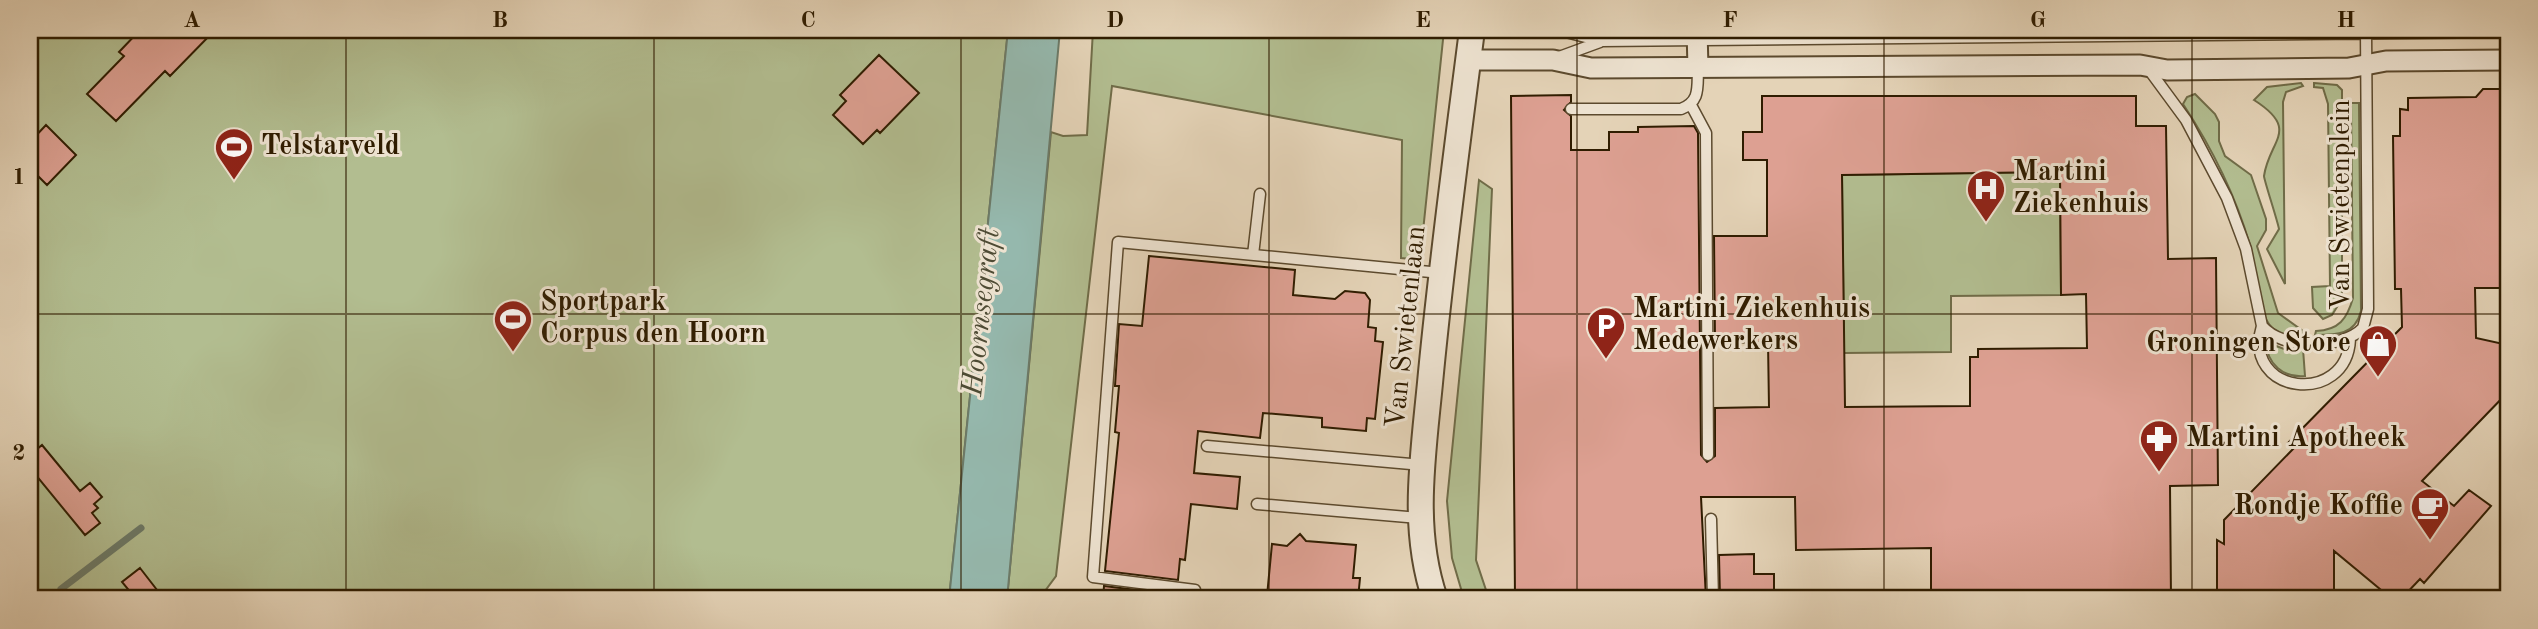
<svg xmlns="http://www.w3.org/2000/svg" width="2538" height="629" viewBox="0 0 2538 629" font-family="'Old Standard TT',serif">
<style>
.green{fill:#b2bd90;stroke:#706c48;stroke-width:2}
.water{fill:#95b8ad;stroke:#6c7a68;stroke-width:2}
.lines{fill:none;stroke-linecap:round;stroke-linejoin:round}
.stream{stroke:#6c7a68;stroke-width:7}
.building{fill:#dda092;stroke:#2f1c00;stroke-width:2;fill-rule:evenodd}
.service-casing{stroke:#5c4a2e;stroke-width:13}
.minor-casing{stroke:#5c4a2e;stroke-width:23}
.tertiary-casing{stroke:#5c4a2e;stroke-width:28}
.service{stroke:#ede2d0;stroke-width:10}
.minor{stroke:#ede2d0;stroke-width:19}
.tertiary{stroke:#ede2d0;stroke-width:24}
.grid{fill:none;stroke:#2f1c00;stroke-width:2;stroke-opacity:0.55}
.labels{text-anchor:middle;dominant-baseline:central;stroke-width:6;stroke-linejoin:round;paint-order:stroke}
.poi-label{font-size:28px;font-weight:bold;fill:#2f1c00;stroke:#ede2d0;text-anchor:start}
.street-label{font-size:28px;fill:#2f1c00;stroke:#ede2d0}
.water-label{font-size:30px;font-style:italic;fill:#4e4b34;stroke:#ede2d0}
.neatline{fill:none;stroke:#2f1c00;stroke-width:2.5}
.grid-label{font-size:23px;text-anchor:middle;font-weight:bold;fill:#2f1c00}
</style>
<rect width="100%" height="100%" fill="#e4d3b7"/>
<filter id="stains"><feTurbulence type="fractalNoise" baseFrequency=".00286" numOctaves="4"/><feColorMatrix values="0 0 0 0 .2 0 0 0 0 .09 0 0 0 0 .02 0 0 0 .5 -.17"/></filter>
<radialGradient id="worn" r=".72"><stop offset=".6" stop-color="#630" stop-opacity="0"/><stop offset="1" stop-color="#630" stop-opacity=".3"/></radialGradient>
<path class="green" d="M30 30H1008L949 599H30Z
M1093 30H1444L1420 260 1401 258 1402 140 1112 86 1056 576 1039 599H1007L1051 132 1063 136 1087 135Z
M2301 83 2303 86 2286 92 2283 102 2285 284 2267 249 2279 229C2277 219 2264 180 2264 176 2269 140 2301 130 2254 100L2267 87Z
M2314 83 2337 85 2342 90V299L2332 315 2323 319 2313 308 2312 287 2330 286 2328 104 2323 88 2314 87Z
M2195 94 2215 114 2219 122V141L2225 156 2251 175 2266 219V230L2257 246 2278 313 2303 331V335C2289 336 2277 335 2269 324 2257 308 2256 265 2250 245 2235 194 2212 148 2183 104L2187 97Z
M2351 103H2359L2361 311C2355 335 2337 335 2315 335L2316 331C2339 330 2347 319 2353 298Z
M2060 172 2061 295 1951 296V352L1844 353 1842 175Z
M1479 180 1492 189 1476 560 1489 599H1464L1452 558 1447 501Z
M2266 342 2284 349H2303L2305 376C2283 378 2267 364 2266 342Z"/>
<path class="water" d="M1008 30H1060L1007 599H949Z"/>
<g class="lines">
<path class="stream" d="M61 589 141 528"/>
</g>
<path class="building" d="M140 30H215L170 76 165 71 116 121 87 94 124 56 119 52Z
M879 55 919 93 880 133 877 130 863 144 833 115 846 101 840 95Z
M2483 89H2508V288H2475L2476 338 2508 345V392L2422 481 2454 506 2469 490 2491 506 2424 583 2420 579 2401 599H2392L2334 551V599H2217V540L2224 544V520L2294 448 2288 443 2402 327 2401 289H2395L2393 136H2400V109L2408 110V98L2476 97Z
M1571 95V102L1564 110 1571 116V150H1609V132H1638V127L1694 126 1698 133 1701 455 1707 462 1715 456V408L1769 407 1768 342 1715 343 1714 236H1767V160H1743V132H1762V96H2136V126H2166L2168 259 2216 258 2218 485 2170 486 2171 599H1931V548L1796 550 1795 497H1701L1706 599H1515L1511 96ZM2060 172 2061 295 2086 294 2087 348 1978 349V357H1970V406L1845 407 1842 175Z
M46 125 76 155 47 185 30 168V142Z
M1149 256 1295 270 1293 295 1335 299 1345 291 1365 293 1370 300 1368 327 1376 328 1375 341 1383 342 1375 419 1367 418 1366 431 1322 427V418L1263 413 1260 438 1198 431 1194 473 1240 477 1237 509 1191 504 1185 560 1180 559 1178 580 1105 571 1119 433 1115 432 1119 386H1115L1119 324 1142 326Z
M42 445 80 491 90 483 102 497 94 504 98 508 92 513 100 523 85 535 30 468V455Z
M1300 534 1306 541 1356 545 1353 578H1360L1358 599H1274V596H1267L1272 544 1287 546Z
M1754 554V574H1774V599H1720L1719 555Z
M140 568 164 599H136L122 582Z
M1104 586 1176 595V599H1103Z"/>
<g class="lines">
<g class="service-casing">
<path id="service" d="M1558 30 1601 41 2508 32
M1559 57 1600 42
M2147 67 2186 120 2227 198 2246 249 2262 326C2282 350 2342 350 2363 328L2368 309 2366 30
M1691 105 1706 133 1708 455
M1571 109H1681C1701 101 1697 87 1698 68
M1253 255 1260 194
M2262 326C2241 395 2347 407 2350 339
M1207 446 1422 465
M1257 504 1419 518
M1711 519 1713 599
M1195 590 1093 577 1118 242 1441 273"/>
</g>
<g class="minor-casing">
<path id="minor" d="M1697 30 1698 68
M1469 60H1553L1591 68 2140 65 2167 70 2349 68 2386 61 2508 60"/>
</g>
<g class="tertiary-casing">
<path id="tertiary" d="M1435 599C1411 529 1423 456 1430 383 1441 265 1457 148 1472 30"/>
</g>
<use href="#service" class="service"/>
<use href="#minor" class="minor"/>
<use href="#tertiary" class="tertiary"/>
</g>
<path class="grid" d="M346 30V599M654 30V599M961 30V599M1269 30V599M1577 30V599M1884 30V599M2192 30V599M30 314H2508"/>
<defs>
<g id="stadium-pin" transform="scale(2.0125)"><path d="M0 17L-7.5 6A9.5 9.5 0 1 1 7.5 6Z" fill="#8f2418" stroke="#ede2d0"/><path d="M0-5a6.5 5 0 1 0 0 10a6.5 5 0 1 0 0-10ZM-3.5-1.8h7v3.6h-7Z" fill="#fff"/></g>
<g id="hospital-pin" transform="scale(2.0125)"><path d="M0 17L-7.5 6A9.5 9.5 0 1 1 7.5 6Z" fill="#8f2418" stroke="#ede2d0"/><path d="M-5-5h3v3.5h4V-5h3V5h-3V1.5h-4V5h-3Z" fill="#fff"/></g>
<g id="parking-pin" transform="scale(2.0125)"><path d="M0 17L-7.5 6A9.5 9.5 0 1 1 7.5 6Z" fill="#8f2418" stroke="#ede2d0"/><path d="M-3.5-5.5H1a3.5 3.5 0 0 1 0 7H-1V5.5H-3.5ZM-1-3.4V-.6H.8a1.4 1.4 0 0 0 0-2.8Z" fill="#fff"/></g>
<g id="shop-pin" transform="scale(2.0125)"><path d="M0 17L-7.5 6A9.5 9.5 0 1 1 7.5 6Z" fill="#8f2418" stroke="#ede2d0"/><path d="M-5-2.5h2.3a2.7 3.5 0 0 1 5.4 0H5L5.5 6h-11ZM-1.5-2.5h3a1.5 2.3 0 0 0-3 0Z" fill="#fff"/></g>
<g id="pharmacy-pin" transform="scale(2.0125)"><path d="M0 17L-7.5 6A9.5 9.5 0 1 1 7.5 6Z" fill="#8f2418" stroke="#ede2d0"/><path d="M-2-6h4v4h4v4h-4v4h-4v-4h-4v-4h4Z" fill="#fff"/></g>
<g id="cafe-pin" transform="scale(2.0125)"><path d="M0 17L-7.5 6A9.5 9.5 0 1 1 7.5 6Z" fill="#8f2418" stroke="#ede2d0"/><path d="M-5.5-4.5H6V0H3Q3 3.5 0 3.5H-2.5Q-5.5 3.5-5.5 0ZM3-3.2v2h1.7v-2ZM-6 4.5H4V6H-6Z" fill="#fff"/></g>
</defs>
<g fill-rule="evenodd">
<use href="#stadium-pin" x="234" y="147"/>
<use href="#hospital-pin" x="1986" y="189"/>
<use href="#stadium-pin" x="513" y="319"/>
<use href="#parking-pin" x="1606" y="326"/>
<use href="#shop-pin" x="2378" y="344"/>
<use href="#pharmacy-pin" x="2159" y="439"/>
<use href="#cafe-pin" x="2430" y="507"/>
</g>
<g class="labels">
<g class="poi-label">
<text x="261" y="147">Telstarveld</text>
<text x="2013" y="173">Martini<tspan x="2013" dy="32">Ziekenhuis</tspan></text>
<text x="540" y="303">Sportpark<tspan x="540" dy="32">Corpus den Hoorn</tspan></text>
<text x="1633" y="310">Martini Ziekenhuis<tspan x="1633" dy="32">Medewerkers</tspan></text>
<text x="2351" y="344" text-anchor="end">Groningen Store</text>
<text x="2186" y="439">Martini Apotheek</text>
<text x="2403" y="507" text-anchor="end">Rondje Koffie</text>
</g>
<g class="street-label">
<text transform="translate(2342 205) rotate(-90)">Van Swietenplein</text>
<text transform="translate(1407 327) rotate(-84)">Van Swietenlaan</text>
</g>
<g class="water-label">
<text transform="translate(982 312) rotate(-84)">Hoornsegraft</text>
</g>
</g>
<rect width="2538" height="629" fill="none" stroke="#e4d3b7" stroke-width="77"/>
<rect x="38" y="38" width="2462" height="552" class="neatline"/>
<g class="grid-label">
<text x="192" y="27">A</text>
<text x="500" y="27">B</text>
<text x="808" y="27">C</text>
<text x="1115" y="27">D</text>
<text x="1423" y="27">E</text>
<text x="1730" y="27">F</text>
<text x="2038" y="27">G</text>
<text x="2346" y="27">H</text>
<text x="19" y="184">1</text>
<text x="19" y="460">2</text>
</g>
<rect width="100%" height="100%" filter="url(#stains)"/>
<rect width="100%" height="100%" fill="url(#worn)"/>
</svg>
